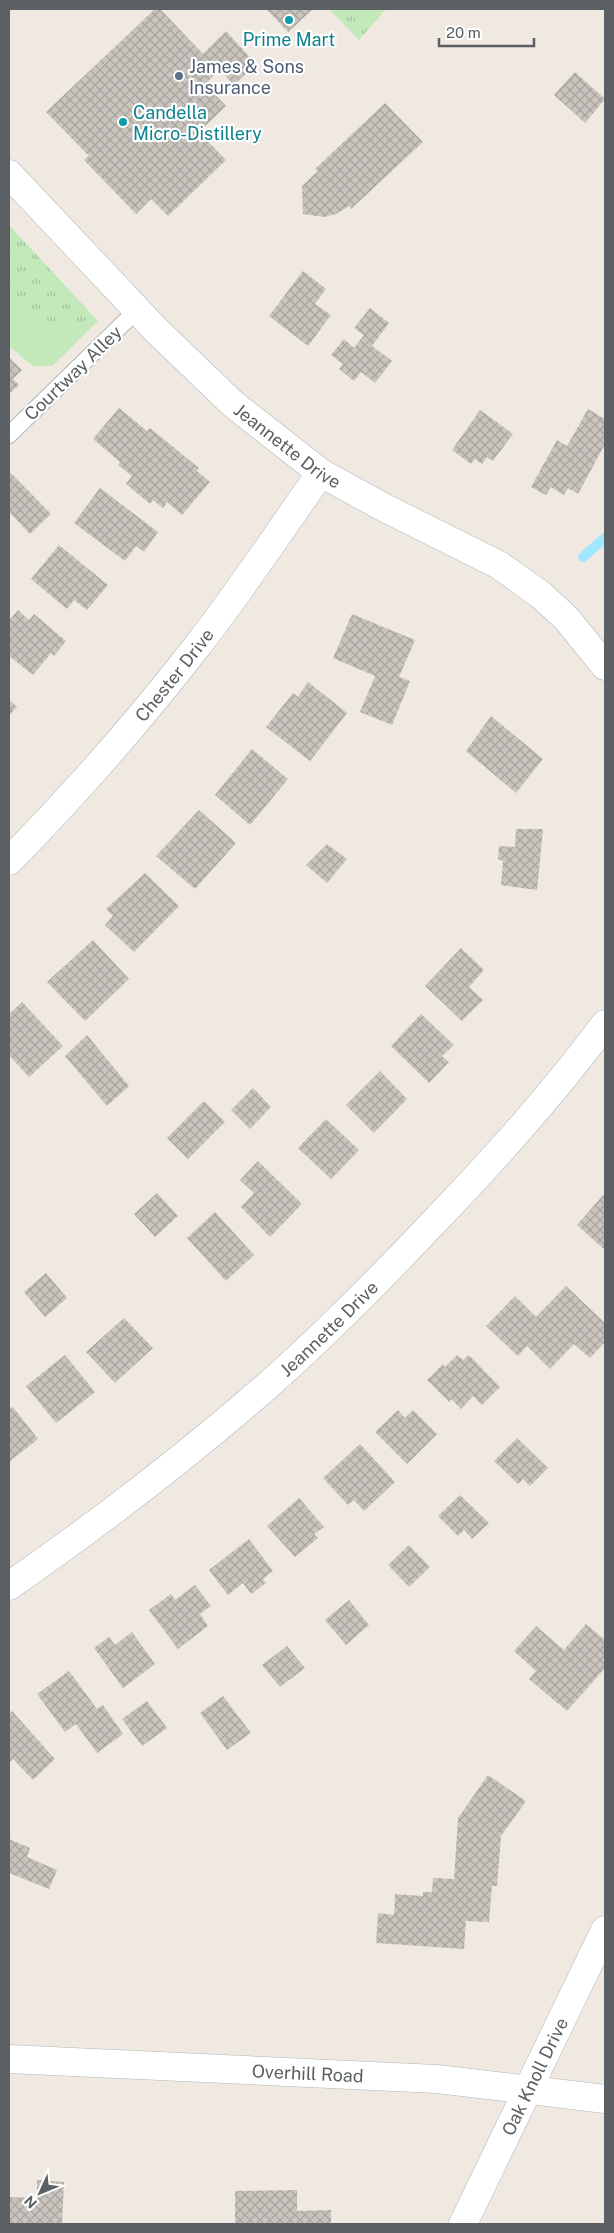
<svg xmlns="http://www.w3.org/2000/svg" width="614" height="2233" viewBox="0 0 614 2233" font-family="'Public Sans',sans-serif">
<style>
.grass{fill:url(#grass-tufts)}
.garden{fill:#c3e9bb}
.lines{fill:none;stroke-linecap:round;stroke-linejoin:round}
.stream{stroke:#a1e7ff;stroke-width:10}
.building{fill:url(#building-cross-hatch)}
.lane-casing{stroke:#b2b7ba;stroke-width:18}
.street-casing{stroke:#b2b7ba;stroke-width:29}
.lane{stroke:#fff;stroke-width:16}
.street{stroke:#fff;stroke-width:28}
.culture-dot{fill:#0f9aa8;stroke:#fff;stroke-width:2}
.service-dot{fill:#5c6f8a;stroke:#fff;stroke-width:2}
.labels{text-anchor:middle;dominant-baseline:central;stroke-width:4.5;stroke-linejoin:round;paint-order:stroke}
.culture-label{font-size:18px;fill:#0d838f;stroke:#fff}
.service-label{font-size:18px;fill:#4e5e75;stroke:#fff;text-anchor:start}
.street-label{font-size:18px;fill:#5a6064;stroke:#fff}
</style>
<defs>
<pattern id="grass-tufts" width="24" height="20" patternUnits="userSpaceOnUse" patternTransform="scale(1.25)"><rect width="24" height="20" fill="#c3e9bb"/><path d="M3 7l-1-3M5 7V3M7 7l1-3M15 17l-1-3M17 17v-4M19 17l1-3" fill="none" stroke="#a1c09c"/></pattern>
<pattern id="building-cross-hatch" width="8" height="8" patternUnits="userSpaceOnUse" patternTransform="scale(1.25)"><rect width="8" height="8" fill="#cac4be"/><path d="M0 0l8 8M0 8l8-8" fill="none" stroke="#a7a39e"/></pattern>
</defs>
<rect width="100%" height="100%" fill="#efe9e1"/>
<path class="grass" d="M329 9H386L359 40Z
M9 225 98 321 52 366H33L9 346Z"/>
<path class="garden" d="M9 303C24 317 46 319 65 326 71 329 76 333 82 336L52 366H33L9 346Z"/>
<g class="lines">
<path class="stream" d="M583 557 605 538"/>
</g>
<path class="building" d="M155 9H160L203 54 226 31 256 64 234 85 220 69 205 84 226 106 199 132 226 160 168 216 151 199 136 214 84 160 89 156 46 112Z
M266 9H313L288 32Z
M575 72 605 99 585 123 554 95Z
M385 103 423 142 351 209 349 206 336 214 324 217 303 214 302 186 318 171 315 169Z
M303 271 326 289 315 304 331 315 308 346 269 316Z
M370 308 389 323 372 346 392 361 375 383 361 372 354 381 339 369 343 364 331 355 344 339 354 348 364 335 354 328Z
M9 357 22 370 13 379 19 385 9 394Z
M119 408 147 431 150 428 199 468 197 471 210 482 182 515 167 502 163 508 153 500 150 504 126 484 132 476 118 465 120 462 93 439Z
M588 409 605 419V444L578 494 568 488 564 495 551 487 546 495 531 487 557 440 567 446Z
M480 410 513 434 493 461 487 457 482 464 475 459 471 464 452 450Z
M11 473 51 514 30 534 9 512V476Z
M100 488 158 532 144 552 136 546 125 561 74 523Z
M59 545 108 585 87 610 74 600 67 609 31 579Z
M18 610 29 620 34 614 66 641 54 656 51 653 33 675 9 656V621Z
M352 614 415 640 399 677 410 681 392 725 360 712 375 676 333 658Z
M308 682 347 713 310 761 266 727 293 693 298 697Z
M9 700 17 707 9 716Z
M491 716 543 759 516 793 466 751Z
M252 749 288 779 250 825 215 795Z
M199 810 236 843 195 889 156 856Z
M516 829H543L537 890 501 885 503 861 498 859 499 846 515 847Z
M327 844 347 859 327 883 306 865Z
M145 873 179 906 134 952 105 925 113 916 106 909Z
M93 940 129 979 85 1021 47 982Z
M461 948 484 970 469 987 483 1000 462 1021 425 986Z
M22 1002 63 1046 29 1077 9 1055V1014Z
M421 1014 454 1045 442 1056 449 1062 429 1083 391 1046Z
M87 1035 129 1086 107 1106 65 1056Z
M380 1071 407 1099 374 1133 346 1105Z
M253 1088 271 1107 250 1129 231 1110Z
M204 1101 225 1122 188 1159 167 1138Z
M326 1119 359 1150 331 1179 298 1148Z
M258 1161 302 1204 270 1237 241 1207 254 1193 240 1180Z
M157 1193 178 1216 155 1237 134 1214Z
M605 1193V1250L577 1225Z
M215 1212 254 1255 226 1281 187 1238Z
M46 1273 67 1298 45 1317 24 1292Z
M566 1286 605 1323V1342L590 1358 574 1344 550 1369 527 1346 518 1356 486 1326 515 1296 536 1317Z
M124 1318 153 1348 115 1383 86 1352Z
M65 1355 95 1392 56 1423 26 1386Z
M457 1355 463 1360 469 1355 500 1387 482 1405 473 1396 461 1409 451 1399 449 1402 427 1380 443 1364 445 1367Z
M13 1407 38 1439 9 1462V1410Z
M398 1410 405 1418 413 1410 437 1434 407 1464 375 1432Z
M517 1438 548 1468 530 1486 523 1479 518 1484 494 1461Z
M360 1444 395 1482 364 1511 354 1500 348 1505 323 1478Z
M460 1495 489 1523 472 1539 464 1530 458 1536 438 1516Z
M299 1498 324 1527 314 1534 318 1538 295 1557 267 1526Z
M249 1539 273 1571 263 1579 266 1583 251 1594 243 1583 228 1595 209 1570Z
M409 1545 430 1567 409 1587 388 1565Z
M195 1585 211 1606 200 1614 208 1626 178 1649 149 1610 171 1594 175 1600Z
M349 1600 369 1625 346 1645 325 1620Z
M586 1624 605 1640V1657L603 1660 605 1662V1668L567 1711 529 1679 536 1671 514 1651 536 1626 564 1650Z
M132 1632 155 1664 123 1688 94 1648 109 1637 115 1645Z
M287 1646 305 1668 280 1687 262 1665Z
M69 1671 97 1709 103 1705 123 1734 97 1753 76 1724 65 1732 37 1694Z
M223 1696 251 1733 227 1750 200 1713Z
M147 1701 167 1728 142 1746 122 1719Z
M12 1711 55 1759 33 1780 13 1759 9 1763V1714Z
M488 1775 526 1801 501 1836 497 1886H492L489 1922 466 1921 464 1949 376 1943 378 1913 394 1915 395 1894 423 1896V1892H432L433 1878 454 1879 458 1818Z
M9 1839 30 1848 27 1857 57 1870 49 1889 9 1873Z
M37 2180 64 2182 62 2224H9V2197L37 2198Z
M297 2190V2211L331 2210V2224H235V2191Z"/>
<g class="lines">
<g class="lane-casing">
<path id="lane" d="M9 435 137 310"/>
</g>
<g class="street-casing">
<g id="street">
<path id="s1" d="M9 174 156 330 233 404 321 473 383 507 499 565 541 595 566 618 605 666"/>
<path id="s2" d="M9 861C76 793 139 721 198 645 241 590 280 530 321 473"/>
<path id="s3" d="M9 1586C98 1524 185 1458 267 1386 325 1335 379 1280 432 1224 493 1161 553 1094 605 1024"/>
<path id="s4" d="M9 2059 437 2079 605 2099"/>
<path id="s5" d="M463 2224 605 1930"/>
</g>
</g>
<use href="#lane" class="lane"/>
<use href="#street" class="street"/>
</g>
<g class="culture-dot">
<circle cx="289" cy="20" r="5"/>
<circle cx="123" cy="122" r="5"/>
</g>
<circle class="service-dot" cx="179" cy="76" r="5"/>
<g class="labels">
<g class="culture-label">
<text x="289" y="39">Prime Mart</text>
<text x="133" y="112" text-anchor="start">Candella<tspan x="133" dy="21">Micro-Distillery</tspan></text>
</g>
<g class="service-label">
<text x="189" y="66">James &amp; Sons<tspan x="189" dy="21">Insurance</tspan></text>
</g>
<g class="street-label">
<text transform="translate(73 373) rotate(-44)">Courtway Alley</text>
<text stroke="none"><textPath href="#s1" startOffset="390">Jeannette Drive</textPath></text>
<text stroke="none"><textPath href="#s2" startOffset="249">Chester Drive</textPath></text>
<text stroke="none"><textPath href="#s3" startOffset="411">Jeannette Drive</textPath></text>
<text stroke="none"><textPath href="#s4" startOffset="299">Overhill Road</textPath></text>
<text stroke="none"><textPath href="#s5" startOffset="164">Oak Knoll Drive</textPath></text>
</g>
</g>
<rect width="614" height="2233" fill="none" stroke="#5a6064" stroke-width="20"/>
<g transform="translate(40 2193) rotate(226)" stroke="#ffffff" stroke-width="4" paint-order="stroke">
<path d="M0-4L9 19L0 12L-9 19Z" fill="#5a6064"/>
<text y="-8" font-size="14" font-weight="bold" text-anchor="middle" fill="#5a6064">N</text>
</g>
<path d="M439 38v8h95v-8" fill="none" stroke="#5a6064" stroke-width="2.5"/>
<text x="446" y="38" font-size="15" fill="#5a6064" stroke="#ffffff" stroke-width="4" paint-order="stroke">20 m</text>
</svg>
